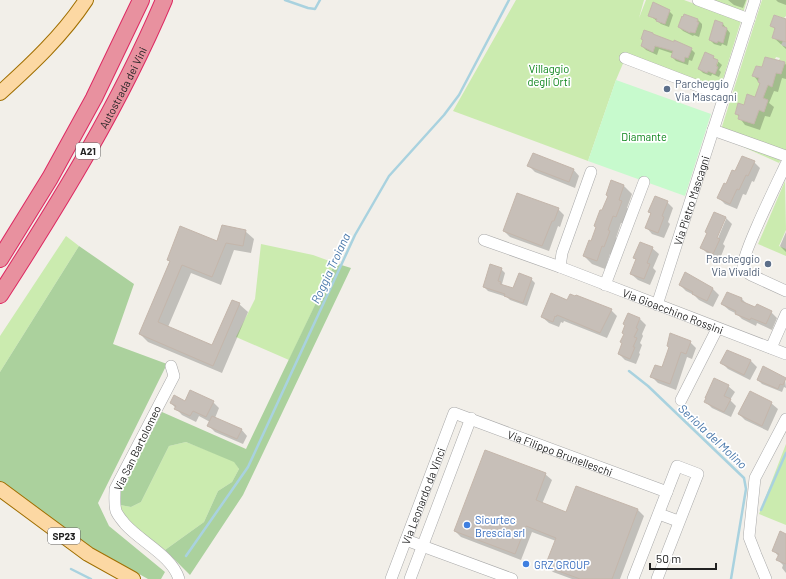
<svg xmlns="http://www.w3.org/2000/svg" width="786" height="579" viewBox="0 0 786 579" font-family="Barlow,sans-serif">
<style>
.grass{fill:#cbebaf;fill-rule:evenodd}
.forest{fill:#abd19d}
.park{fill:#c7facd}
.shadow{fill:#0003;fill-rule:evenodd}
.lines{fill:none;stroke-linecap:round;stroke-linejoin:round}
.stream{stroke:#a9d2df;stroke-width:2.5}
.building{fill:#c7bfb8;stroke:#c4b6ab}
.minor-casing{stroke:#a9a9a9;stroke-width:12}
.major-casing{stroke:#a06f00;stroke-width:16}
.highway-casing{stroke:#dd2962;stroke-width:18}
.minor{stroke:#fff;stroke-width:11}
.major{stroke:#fcd8a3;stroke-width:14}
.highway{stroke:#e8919f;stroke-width:16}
.service-dot{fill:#5c6f8a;stroke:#fff;stroke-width:1.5}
.shop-dot{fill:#3f7fe0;stroke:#fff;stroke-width:1.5}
.labels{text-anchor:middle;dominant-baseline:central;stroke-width:3.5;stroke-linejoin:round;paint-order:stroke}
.shield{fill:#fff;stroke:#646464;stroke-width:1}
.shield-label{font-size:10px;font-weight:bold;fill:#222}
.park-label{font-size:11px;fill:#0b8419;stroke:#fff}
.service-label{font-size:11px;fill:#4e5e75;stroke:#fff;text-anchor:start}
.street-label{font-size:11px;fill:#222;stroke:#fff}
.shop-label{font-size:11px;fill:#366cbe;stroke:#fff;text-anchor:start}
.water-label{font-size:12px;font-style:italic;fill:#4978ab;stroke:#fff}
</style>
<rect width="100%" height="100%" fill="#f2efe9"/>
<path class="grass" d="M516 0H644L639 18 646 0H684L741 21 720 89 627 54 616 80 588 161 453 111Z
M708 0H747L743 13Z
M762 0H786V16L784 18 774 15 770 26 775 28 772 38 783 41 781 45 786 47V154L784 153 779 163 719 136ZM765 57 774 61 776 57 780 58 779 60 785 62 781 74 776 73 772 86 758 82 759 78 752 76 756 66 762 67ZM747 95 768 100 764 112 759 110 754 124 738 119 739 115 735 113 738 104 744 105Z
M785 181 786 230 779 246 786 249V256L758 244Z
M66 236 79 246 0 372V336Z
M261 244 313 255 335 263 289 360 236 337 255 299Z
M186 442 234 461 239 469 232 482 218 491 204 522 165 550C149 538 126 526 120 505L131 507 141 502 169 446Z
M786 444V525L759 514Z"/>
<path class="forest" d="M79 246 134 284 113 344 167 364 98 503 109 526 165 572 161 579H148L91 547 0 481V372Z
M335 263 351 268 243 495 190 575 165 550 204 522 218 491 232 482 239 469 234 462 186 442 169 446 141 502 131 507 120 505 121 491 162 412 246 449Z"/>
<path class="park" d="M616 80 711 114 685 196 588 161Z"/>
<path class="shadow" d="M728 0H746L743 8 734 5Z
M776 0H786V5L778 2Z
M669 11 673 15 669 27 661 24 649 15Z
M685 16 698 20 702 24V27L699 37 694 35 693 36 683 31 679 27Z
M786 19V49L773 37 776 30 771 25Z
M716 22 723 24 730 33 727 46 722 44 721 46 714 44 710 40Z
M655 36 691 49 695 53 692 61 689 60 688 65 676 61 672 57 674 54 659 49 657 55 646 50 642 46 644 41 642 39Z
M713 57 722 65 719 70 721 72 719 77 712 74 711 76 703 73 699 69ZM717 61 718 62 715 71Z
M785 63 786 65V79L782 78 778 92 774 91 769 103 774 107 770 117 765 116 760 130 745 125 736 113 756 98 760 84 754 76 762 69Z
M754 162 760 168 754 182 752 181 746 195 743 194 737 209 725 204 719 198 736 172Z
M529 166 573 169 579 176 575 188 535 172Z
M612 181 624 186 632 194 627 208 629 210 624 224 621 223 616 238 618 240 613 254H610L605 269 592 264 584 256 592 242 608 197 607 195Z
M667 202 673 208 668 222 670 224 664 238 652 234 646 227 651 214 649 212Z
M558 209 564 215 560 227 558 226 549 251 510 237 504 231Z
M714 213 726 218 732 224 723 244 725 246 720 259 708 254 702 248 708 234 706 232ZM724 219H726L716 243 715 242Z
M245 231 254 239 251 253 234 250 221 285 191 273 168 327 213 346 239 304 248 312 222 373 148 342 140 334 170 261 168 259 218 242Z
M786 232V252L780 246Z
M652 248 659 254 653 268 656 271 650 285 638 280 631 274 637 260 635 258Z
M501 269 505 273 502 284 503 286 513 289 531 279 535 283 527 306 510 300 507 297 488 291 484 287Z
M680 285 713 289 719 295 713 307 699 300 694 295 686 291Z
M728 293 742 299 747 304 756 308 771 312 777 318 772 330 757 323 756 326 742 319 737 314 729 310 722 304Z
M568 301 611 310 617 316 607 338 564 321 563 323 561 322 559 327 549 323 542 317Z
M640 319 646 325 642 334 643 336 640 343 642 345 639 353 640 354 636 364 625 360 619 354Z
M690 342 696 348 692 359 687 357 676 390 658 383 652 377 662 368 670 348 668 346Z
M751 361 757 367 750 380 728 369 722 363Z
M785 379 786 388 784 387 782 392 762 384 758 380Z
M728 386 735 392 730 400 736 406 731 417 712 408 706 402Z
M186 402H213L219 408 215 418 241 429 247 436 243 444 215 432 209 426 210 422 199 416 196 422 182 415 171 403Z
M771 403 778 409 768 431 745 420 739 414Z
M545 474 552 480 542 504 567 513 638 510 644 516 620 579H572L553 572 547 566 556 541 532 532 521 560 461 537 455 531Z
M786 535V573L782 568 783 565 778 560 779 557 773 550Z"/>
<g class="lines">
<path class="stream" d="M285 0 308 8 315 9 320 0
M629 371 648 386 744 478 746 489 731 579
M761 510 786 453
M186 556 248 467 355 235 389 176 444 115 459 95 509 0
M71 569 91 579"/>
</g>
<path class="building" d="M653 2 670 10 665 24 656 21 657 19 648 16Z
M684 14 698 19 697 22H699L695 33 690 32V33L678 27 682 16 683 17Z
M774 15 786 19V42L772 38 775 28 770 26Z
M715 20 723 23 722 26 727 28 723 43 718 41 717 43 709 40Z
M644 30 653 33V34L674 42V40L692 48 688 58 685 57 684 62 671 57 673 51 655 46 653 52 641 46 643 40 641 39Z
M705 52 714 56 713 58 718 60 716 66 718 67 715 74 708 71 707 73 698 69Z
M765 57 785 62 781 74 776 73 772 87 768 85 763 98 768 100 764 112 759 110 754 124 738 119 739 115 735 114 738 103 744 105 747 94 755 97 760 83 758 82 759 78 752 76 756 66 762 67Z
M533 153 574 169 569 182 527 166Z
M742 156 755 161 748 176 746 175 739 190 737 189 730 204 717 198 724 183 726 184 732 170 735 171Z
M611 180 624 185 619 200 622 201 616 217 613 216 608 230 610 231 604 247 602 246 597 261 583 256 589 240 591 241 596 227 594 226 600 210H602L608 196 606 195Z
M517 193 559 208 554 221H552L542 246 503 231Z
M655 196 668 201 662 216 664 217 658 233 645 228 651 213 648 212Z
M714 212 726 217 717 238 720 239 713 254 700 248 707 233 705 232Z
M222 225 246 230 243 246 226 243 212 277 182 265 158 322 212 345 232 300 240 303 213 366 139 334 170 261 167 260 180 226 217 241Z
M640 242 653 247 647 263 650 264 644 279 630 274 636 259 633 258Z
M490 264 502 268 498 281 501 282 500 284 513 288 519 273 532 278 523 303 504 296 505 294 483 287Z
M685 272 713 288 707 301 692 294 693 292 679 285Z
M727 292 742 298 741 301 755 307 757 304 772 311 766 324 751 318 750 320 735 314 736 311 721 304Z
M551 293 567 300 570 294 575 296 576 295 612 309 600 333 557 315 556 317 555 316 553 322 541 317Z
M628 313 640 318 636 328 638 329 634 337 637 338 633 347H635L630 359 618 354 622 343 620 342 624 334 622 333 625 325 623 324Z
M670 333 691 341 686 354 681 352 670 384 650 377 655 365 662 367 669 347 667 346Z
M727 350 751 360 744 375 720 363Z
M763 366 786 378 783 385 780 384 778 389 757 380Z
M714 378 729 385 724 396 731 399 724 412 704 402 706 398H705Z
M190 390 214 401 206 417 193 411 190 416 174 409 176 406 170 403 174 395 185 401Z
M750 391 772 402 762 426 738 414Z
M212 416 242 429 237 439 207 426Z
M485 450 546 473 536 500 566 512 576 486 638 509 612 579H580L545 566 556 538 526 526 515 554 454 531Z
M780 531 786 534V564L776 560 779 554 772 551Z"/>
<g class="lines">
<g class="minor-casing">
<g id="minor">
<path d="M698 0 749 19"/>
<path d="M625 58 724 96"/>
<path d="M713 130 786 156"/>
<path d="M786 164C779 179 741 256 743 267 744 271 748 273 751 275L786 291"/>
<path id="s1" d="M484 240 560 267 786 354"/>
<path d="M560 267 562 253 591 172"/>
<path d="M605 285 644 182"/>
<path id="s2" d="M657 305 755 0"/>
<path d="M771 348 786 314"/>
<path d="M171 366 174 376 115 489C115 496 114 504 116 511 118 516 122 520 125 524 141 542 172 556 179 579"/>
<path d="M681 400 717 329"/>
<path d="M659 514 678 521"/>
<path d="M406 540 512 579"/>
<path id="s3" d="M391 579 454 413 667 492"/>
<path d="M410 579 471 418"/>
<path d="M633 579 677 466 698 474 657 579"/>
<path d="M766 579 756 555 749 537 755 478 786 419"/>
</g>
</g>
<g class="major-casing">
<path id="major" d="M0 93C31 65 63 35 86 0
M0 489 88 554 133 579"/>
</g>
<g class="highway-casing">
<g id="highway">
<path d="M0 259 50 178 94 98 141 0"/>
<path id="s4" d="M0 295C61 200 120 104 164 0"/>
</g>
</g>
<use href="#minor" class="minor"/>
<use href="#major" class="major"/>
<use href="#highway" class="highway"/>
</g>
<g class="service-dot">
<circle cx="667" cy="89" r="4"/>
<circle cx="768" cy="264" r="4"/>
</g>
<g class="shop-dot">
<circle cx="467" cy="525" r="4"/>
<circle cx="526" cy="564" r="4"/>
</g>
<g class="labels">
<g class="shield">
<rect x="76" y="143" width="24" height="16" rx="3"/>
<rect x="48" y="528" width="32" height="16" rx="3"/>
</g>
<g class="shield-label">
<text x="88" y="151">A21</text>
<text x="64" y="536">SP23</text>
</g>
<g class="park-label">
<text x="549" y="68">Villaggio<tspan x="549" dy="13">degli Orti</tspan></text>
<text x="644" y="136">Diamante</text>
</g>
<g class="service-label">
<text x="675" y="83">Parcheggio<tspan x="675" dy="13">Via Mascagni</tspan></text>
<text x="760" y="258" text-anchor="end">Parcheggio<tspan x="760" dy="13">Via Vivaldi</tspan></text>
</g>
<g class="street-label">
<text stroke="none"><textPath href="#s4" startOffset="241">Autostrada dei Vini</textPath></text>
<text stroke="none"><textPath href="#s2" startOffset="110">Via Pietro Mascagni</textPath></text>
<text stroke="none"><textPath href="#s1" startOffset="202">Via Gioacchino Rossini</textPath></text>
<text transform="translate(137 448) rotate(-64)">Via San Bartolomeo</text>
<text stroke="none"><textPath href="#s3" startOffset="291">Via Filippo Brunelleschi</textPath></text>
<text stroke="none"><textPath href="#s3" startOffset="89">Via Leonardo da Vinci</textPath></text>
</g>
<g class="shop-label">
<text x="475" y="519">Sicurtec<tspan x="475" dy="13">Brescia srl</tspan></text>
<text x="534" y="564">GRZ GROUP</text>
</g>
<g class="water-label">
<text transform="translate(330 268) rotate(-65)">Roggia Troiana</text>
<text transform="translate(713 436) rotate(43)">Seriola del Molino</text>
</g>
</g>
<path d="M650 563v6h66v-6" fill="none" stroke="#222222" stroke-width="2"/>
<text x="656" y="563" font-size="12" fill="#222222" stroke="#ffffff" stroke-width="3" paint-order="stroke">50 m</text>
</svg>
